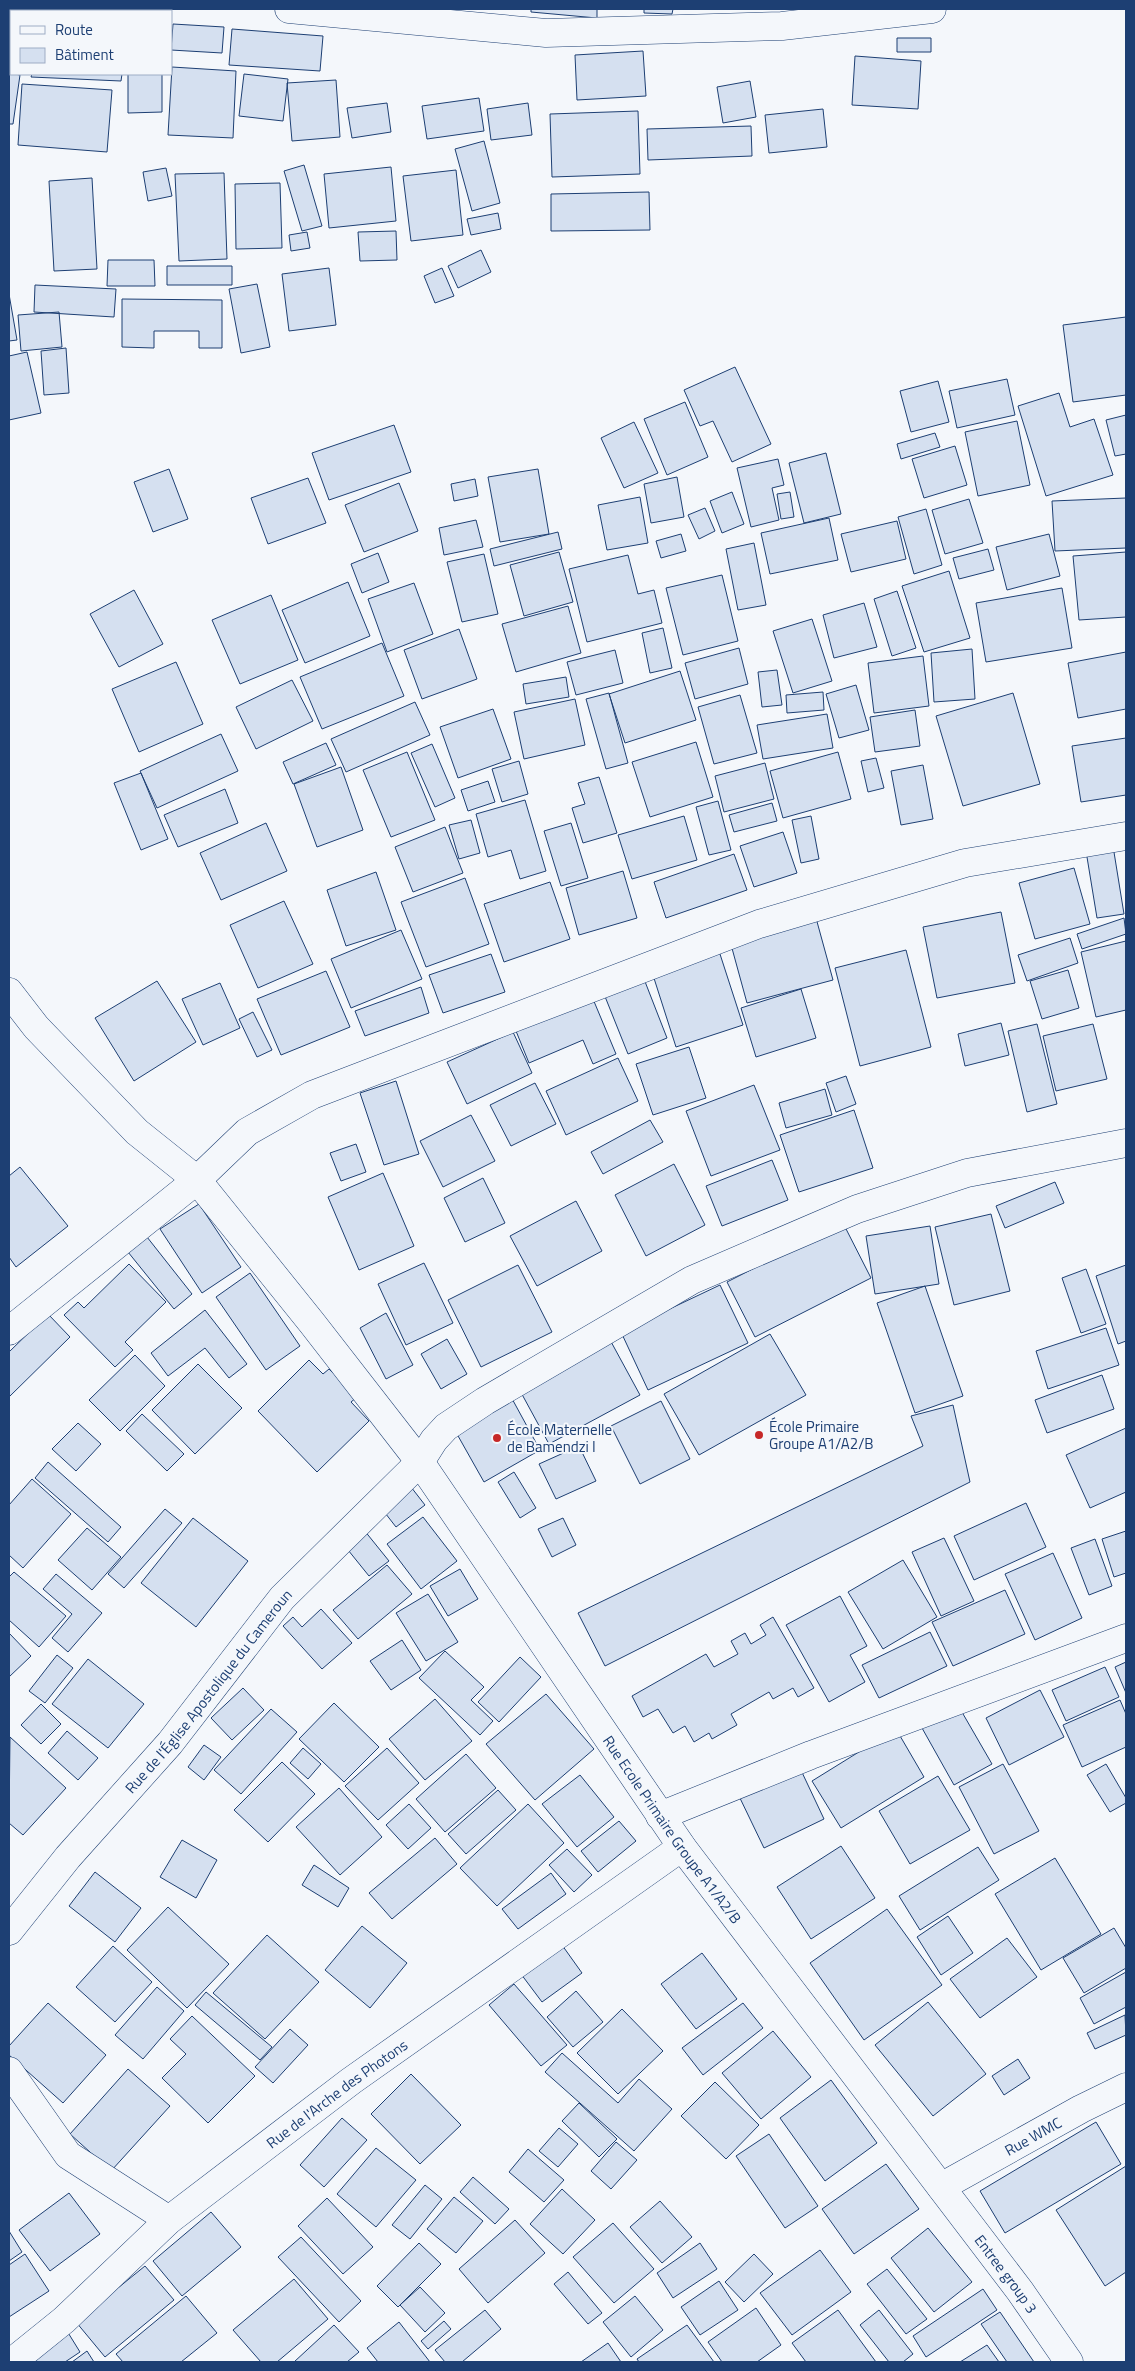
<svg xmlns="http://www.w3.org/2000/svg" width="1135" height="2371" viewBox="0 0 1135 2371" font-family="'Titillium Web',sans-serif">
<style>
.building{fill:#d5e0f0;stroke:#1d3f73}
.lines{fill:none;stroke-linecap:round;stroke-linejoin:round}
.minor-casing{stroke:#1d3f73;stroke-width:29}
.tertiary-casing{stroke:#1d3f73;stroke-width:29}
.minor{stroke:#f4f7fb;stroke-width:28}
.tertiary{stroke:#f4f7fb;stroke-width:28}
.poi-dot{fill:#c62828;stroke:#f4f7fb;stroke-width:2}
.labels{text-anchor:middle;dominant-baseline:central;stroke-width:4;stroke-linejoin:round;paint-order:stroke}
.poi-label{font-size:15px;fill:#1d3f73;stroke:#f4f7fb;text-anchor:start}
.street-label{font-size:15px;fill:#1d3f73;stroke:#f4f7fb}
</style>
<rect width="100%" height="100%" fill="#f4f7fb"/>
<path class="building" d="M531 9H597V18L531 12Z
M644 9H673L672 14 644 13Z
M173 24 224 27 222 53 171 50Z
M232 29 323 36 320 71 229 65Z
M897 38H931V52H897Z
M643 51 646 96 577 100 575 55Z
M855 56 921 61 918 109 852 105Z
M172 67 236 71 233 138 168 135Z
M9 73 20 75 13 124H9Z
M32 74H122L121 81 31 77Z
M128 74H162V112L128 113Z
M244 74 288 79 283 121 239 116Z
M336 80 340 137 292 141 287 83Z
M750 81 756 117 723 123 717 87Z
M22 84 112 90 107 152 18 145Z
M479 98 484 131 427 139 422 106Z
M387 103 391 132 352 138 347 108Z
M528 103 532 135 491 140 487 109Z
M823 109 827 147 769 153 765 115Z
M638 111 640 174 552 177 550 114Z
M751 126 752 156 648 160 647 129Z
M484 141 500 203 472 211 455 149Z
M304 165 322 226 302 231 284 171Z
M391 167 396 221 329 228 324 174Z
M166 168 172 196 148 201 143 172Z
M456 170 463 235 411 241 403 176Z
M224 173 227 259 179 261 175 174Z
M92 178 97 269 54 271 49 181Z
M280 183 282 248 236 249 235 184Z
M649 192 650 230 551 231V194Z
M498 213 501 229 471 235 467 219Z
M396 231 397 260 360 261 358 232Z
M307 232 310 248 291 251 289 235Z
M481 250 491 272 458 288 448 266Z
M108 260H154L155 286H107Z
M167 266H232V285H167Z
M329 268 336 325 289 331 282 274Z
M442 268 454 296 435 303 424 276Z
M257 284 270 347 241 353 229 289Z
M35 285 116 289 114 317 34 312Z
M9 294 17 340 9 341Z
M122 299 222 300V348H199V331H154V348L122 347Z
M59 312 62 347 21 351 18 315Z
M1126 317V395L1073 402 1063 325Z
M66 348 69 393 44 395 41 351Z
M27 352 41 413 9 420V356Z
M735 367 771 444 732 462 713 421 700 426 684 390Z
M1007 379 1015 415 957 428 949 391Z
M938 381 949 422 911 432 900 391Z
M1059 393 1070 427 1094 419 1113 475 1046 496 1018 406Z
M685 402 708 457 667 475 644 419Z
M1126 415V454L1115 456 1106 420Z
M1017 421 1030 485 978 496 965 432Z
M634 422 658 473 624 488 601 438Z
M394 425 411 472 329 500 312 453Z
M935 433 940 447 901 459 897 444Z
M955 446 967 485 924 498 912 459Z
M826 453 841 514 804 523 789 463Z
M778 459 784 485 772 488 779 520 751 527 737 468Z
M169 469 188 519 153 532 134 482Z
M538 469 549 534 500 542 488 477Z
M677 477 684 517 651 523 644 484Z
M308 478 326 523 268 544 251 498Z
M475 479 478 496 454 501 451 484Z
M399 483 418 531 364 552 345 505Z
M732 492 744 524 722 533 710 501Z
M790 492 794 517 781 519 777 494Z
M640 497 648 543 607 550 598 505Z
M1126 498V548L1055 551 1052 501Z
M969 499 983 543 945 554 932 510Z
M705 508 715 531 699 539 688 515Z
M926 509 942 565 914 574 898 517Z
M829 518 838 560 770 574 761 533Z
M476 520 483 547 444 555 439 528Z
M897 521 906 559 851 572 841 534Z
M558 532 562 549 494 566 490 549Z
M681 534 686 551 661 558 656 541Z
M1049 534 1060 576 1007 590 996 547Z
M754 543 766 605 738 610 726 549Z
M988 549 994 570 959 579 953 558Z
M559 552 573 602 524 616 510 565Z
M1126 552V617L1079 620 1073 556Z
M378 553 389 582 362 593 351 564Z
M484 554 498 614 462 622 447 562Z
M628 555 638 594 654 590 662 623 587 642 569 569Z
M949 571 970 638 924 652 902 586Z
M722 575 738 641 683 655 666 588Z
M348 582 370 636 305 663 282 610Z
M414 583 433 634 387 652 368 599Z
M1062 588 1072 648 986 662 976 603Z
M134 590 163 644 119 667 90 614Z
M897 591 916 648 892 656 874 599Z
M271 595 298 660 240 684 212 620Z
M864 603 877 647 834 658 823 615Z
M568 606 581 653 516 672 502 624Z
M812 619 832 681 793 693 773 631Z
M663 628 672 668 650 673 642 633Z
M459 629 477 679 422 699 404 650Z
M382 643 404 696 322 729 300 677Z
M739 648 748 684 695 699 685 663Z
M972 649 975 699 934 702 931 653Z
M615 650 623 683 576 695 567 662Z
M1126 652V709L1078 718 1068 663Z
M923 656 929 706 874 713 868 663Z
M176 662 203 724 139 752 112 689Z
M777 670 782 705 762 707 758 672Z
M680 671 696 720 625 743 609 694Z
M566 677 569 697 526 704 523 684Z
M292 680 313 721 256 749 236 707Z
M856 685 869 730 839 738 826 694Z
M823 692 824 710 787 713 786 695Z
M609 693 628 763 606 769 586 699Z
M1013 693 1040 784 963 806 936 716Z
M740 695 757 753 714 764 698 707Z
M575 699 585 745 524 759 514 712Z
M415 702 430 735 346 772 331 739Z
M493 709 511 759 458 778 440 727Z
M915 710 920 746 875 752 870 717Z
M827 714 833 748 763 759 757 725Z
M221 734 238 771 157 808 140 771Z
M1126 738V795L1081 802 1072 746Z
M696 742 713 797 650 817 632 762Z
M326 743 336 765 293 784 283 762Z
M432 744 455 798 435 807 411 753Z
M407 752 435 820 391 837 363 770Z
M838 752 851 799 783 818 770 771Z
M876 758 884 788 868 792 861 761Z
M519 761 528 794 502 802 492 769Z
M765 763 774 799 724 812 715 776Z
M923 765 933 819 901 825 891 771Z
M341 767 363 830 317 847 294 784Z
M141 773 168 839 141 850 114 783Z
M599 777 617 833 583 843 572 808 585 804 578 783Z
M488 781 495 802 468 811 461 790Z
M225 789 238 823 178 847 164 815Z
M525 800 546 871 520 879 511 850 488 857 476 814Z
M718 801 731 850 709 855 696 807Z
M772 803 777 821 734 832 729 815Z
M684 816 697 860 632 879 618 835Z
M811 816 819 859 801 863 792 820Z
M471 820 480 853 459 859 449 825Z
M266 823 287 871 221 900 200 853Z
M571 823 588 878 561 886 544 831Z
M445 827 463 873 413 892 395 847Z
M783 832 797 873 754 887 740 846Z
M1113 846 1124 914 1097 918 1086 851Z
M734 854 747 890 666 918 654 882Z
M1074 868 1090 924 1035 939 1019 883Z
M623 871 637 918 579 935 566 888Z
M376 872 396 930 346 946 327 890Z
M465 878 489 944 426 967 401 902Z
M550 882 570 939 504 962 484 904Z
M284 901 313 964 258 988 230 925Z
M1001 912 1015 983 937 998 923 927Z
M816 918 833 980 747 1003 730 941Z
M1124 918 1126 934 1082 949 1077 934Z
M401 930 422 979 351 1008 331 959Z
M1070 938 1078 963 1027 981 1018 955Z
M1126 941V1010L1096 1017 1081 952Z
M906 950 931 1047 860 1066 835 968Z
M719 951 743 1025 676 1047 652 972Z
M491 954 505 992 443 1013 429 975Z
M1068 970 1079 1008 1042 1019 1030 981Z
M326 971 350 1027 281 1055 257 999Z
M644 979 667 1038 628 1054 604 994Z
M157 981 196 1042 134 1081 95 1018Z
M220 983 240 1028 203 1045 182 999Z
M421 987 429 1013 365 1036 355 1011Z
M801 989 816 1038 756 1057 741 1008Z
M593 999 616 1054 593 1064 583 1040 529 1063 516 1031Z
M253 1012 272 1050 257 1057 239 1019Z
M1001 1023 1009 1055 965 1066 958 1034Z
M1037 1024 1057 1104 1027 1112 1008 1031Z
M1093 1024 1107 1079 1056 1091 1043 1036Z
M513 1032 532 1073 467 1104 447 1062Z
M689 1047 706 1098 653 1115 636 1064Z
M618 1058 638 1101 566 1135 546 1091Z
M846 1076 856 1104 836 1112 826 1083Z
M396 1081 419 1154 384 1165 360 1093Z
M535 1083 556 1124 511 1146 490 1105Z
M754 1085 780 1150 711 1176 686 1111Z
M825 1089 832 1115 786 1128 779 1103Z
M854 1110 873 1168 799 1192 780 1135Z
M471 1115 495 1161 443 1187 420 1141Z
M650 1120 663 1142 603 1174 591 1152Z
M356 1144 366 1172 341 1181 330 1153Z
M772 1160 788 1200 722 1226 706 1186Z
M674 1164 705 1225 646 1256 615 1195Z
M20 1167 68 1226 16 1267 9 1257V1176Z
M383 1173 414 1246 359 1270 328 1197Z
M483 1178 505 1223 465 1242 444 1198Z
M1055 1182 1064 1203 1005 1228 996 1206Z
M576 1201 602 1251 537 1286 510 1236Z
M199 1204 241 1267 202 1293 160 1229Z
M991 1214 1010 1291 954 1305 935 1227Z
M843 1223 871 1278 755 1337 727 1282Z
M930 1226 939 1284 875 1294 866 1236Z
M147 1237 192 1294 174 1309 128 1252Z
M424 1263 453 1323 406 1345 378 1284Z
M129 1264 166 1302 125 1342 133 1350 115 1367 64 1315 78 1302 84 1308Z
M518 1265 552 1332 481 1367 448 1300Z
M1126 1265V1341L1118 1344 1096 1276Z
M1086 1269 1106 1324 1081 1333 1062 1278Z
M250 1273 300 1346 266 1370 216 1297Z
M720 1285 748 1343 648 1390 621 1332Z
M925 1286 963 1396 915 1413 877 1303Z
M205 1310 247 1364 229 1378 205 1348 168 1376 151 1353Z
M386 1313 413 1365 386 1379 360 1328Z
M48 1314 70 1337 9 1397V1352Z
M1106 1328 1119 1365 1048 1389 1036 1351Z
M770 1334 806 1395 699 1455 664 1394Z
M609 1338 640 1395 549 1444 518 1387Z
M447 1339 467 1374 441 1389 421 1354Z
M135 1355 165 1386 120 1431 89 1400Z
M309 1360 323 1374 329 1369 357 1397 351 1402 369 1421 317 1472 258 1411Z
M198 1364 242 1408 195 1454 152 1410Z
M1102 1375 1114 1409 1047 1433 1035 1400Z
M510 1395 540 1450 484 1482 453 1427Z
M661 1401 690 1459 640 1484 611 1426Z
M953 1405 970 1482 605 1666 578 1613 923 1446 911 1416Z
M142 1414 184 1454 167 1471 126 1431Z
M78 1423 101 1444 76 1471 52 1449Z
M1126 1428V1492L1090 1508 1066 1455Z
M579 1446 596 1481 556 1499 539 1464Z
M48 1462 121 1527 108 1542 35 1478Z
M514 1472 536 1508 520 1518 498 1482Z
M32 1479 71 1514 23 1568 9 1555V1505Z
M411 1487 425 1505 396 1527 382 1509Z
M1026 1503 1046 1547 974 1580 954 1536Z
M165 1509 182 1523 124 1588 108 1574Z
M423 1517 457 1561 421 1589 387 1544Z
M193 1518 248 1561 196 1627 141 1583Z
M563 1518 576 1545 552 1557 538 1529Z
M87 1528 121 1557 92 1590 58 1560Z
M364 1530 389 1561 369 1576 344 1545Z
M1126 1531V1573L1114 1577 1102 1539Z
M944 1538 974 1601 941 1616 912 1552Z
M1095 1539 1112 1586 1089 1595 1071 1548Z
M1053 1553 1082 1618 1035 1640 1005 1574Z
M903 1560 937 1617 883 1649 848 1592Z
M387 1565 412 1594 358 1639 333 1610Z
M460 1569 478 1599 448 1616 430 1586Z
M14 1572 66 1616 39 1647 9 1620V1577Z
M56 1574 102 1613 68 1652 52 1638 72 1614 43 1589Z
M1005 1590 1025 1634 953 1666 932 1622Z
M428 1594 458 1642 426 1661 396 1613Z
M840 1596 867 1646 850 1655 865 1682 829 1702 786 1625Z
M321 1609 352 1643 322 1669 283 1626 293 1617 302 1627Z
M773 1617 814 1688 798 1697 793 1688 773 1699 769 1692 731 1714 737 1725 712 1739 709 1733 694 1742 685 1726 673 1733 658 1709 643 1717 632 1696 706 1654 714 1667 738 1654 731 1641 745 1633 751 1644 766 1635 760 1625Z
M930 1632 947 1666 879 1698 862 1665Z
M9 1633 31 1656 9 1677Z
M402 1640 421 1670 391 1690 370 1661Z
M445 1651 484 1687 471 1700 493 1721 480 1735 419 1678Z
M57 1655 73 1668 45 1703 29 1691Z
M520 1657 541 1677 499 1722 478 1702Z
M88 1659 144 1704 108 1748 52 1704Z
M1126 1662V1693L1115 1667Z
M1105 1667 1119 1697 1066 1721 1052 1690Z
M243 1688 264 1710 232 1740 211 1718Z
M1040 1690 1064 1737 1009 1765 986 1718Z
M546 1694 594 1749 535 1800 486 1744Z
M435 1699 472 1741 425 1780 389 1739Z
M1120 1700 1126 1714V1747L1082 1767 1063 1725Z
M334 1703 379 1747 344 1782 299 1739Z
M41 1704 61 1724 41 1744 21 1725Z
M959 1707 992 1764 954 1785 922 1728Z
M271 1709 297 1732 241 1794 214 1770Z
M896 1729 924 1777 841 1828 812 1781Z
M67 1731 98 1758 78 1780 48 1753Z
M10 1737 66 1788 23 1835 9 1823Z
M204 1745 221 1757 204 1780 188 1767Z
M303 1748 321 1764 308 1779 290 1763Z
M387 1748 419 1783 378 1820 345 1786Z
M466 1754 496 1788 445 1832 416 1799Z
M282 1762 315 1794 268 1842 234 1810Z
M1003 1764 1039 1831 994 1854 959 1787Z
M1106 1764 1126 1798V1803L1110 1812 1087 1775Z
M799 1766 824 1819 764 1848 738 1794Z
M580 1775 614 1817 577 1847 542 1804Z
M938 1776 970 1830 910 1864 879 1811Z
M339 1788 382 1837 340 1875 296 1827Z
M498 1790 516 1810 466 1854 448 1834Z
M409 1804 431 1828 408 1849 386 1825Z
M528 1804 564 1843 497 1906 460 1868Z
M619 1821 636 1841 598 1872 581 1851Z
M435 1838 457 1864 392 1919 369 1893Z
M182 1840 217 1860 196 1898 160 1877Z
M841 1846 875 1898 811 1939 777 1887Z
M978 1847 999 1880 920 1930 899 1896Z
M567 1849 592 1875 574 1892 549 1865Z
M1055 1858 1101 1934 1041 1970 995 1894Z
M314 1865 349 1888 338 1907 302 1885Z
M95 1872 141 1908 115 1942 69 1906Z
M551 1873 566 1894 518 1929 502 1909Z
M168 1907 229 1964 187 2008 127 1950Z
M887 1909 942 1985 864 2040 810 1963Z
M948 1916 973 1953 941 1975 917 1937Z
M362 1926 407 1963 370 2008 325 1970Z
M1114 1928 1126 1948V1968L1084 1993 1063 1958Z
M267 1935 319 1982 265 2039 213 1993Z
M1007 1938 1037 1977 980 2018 950 1979Z
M562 1945 582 1973 542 2002 521 1974Z
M113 1946 152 1982 115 2022 76 1987Z
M702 1953 737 1999 696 2029 661 1984Z
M1126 1972V2007L1094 2024 1080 1998Z
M514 1984 567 2045 541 2066 489 2005Z
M157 1987 184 2011 143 2059 115 2035Z
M576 1991 603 2022 573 2047 547 2017Z
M206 1992 272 2047 260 2060 195 2005Z
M928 2002 986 2074 933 2116 875 2045Z
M48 2003 106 2055 63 2103 9 2055V2046Z
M743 2003 763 2028 703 2075 682 2048Z
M622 2009 663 2051 618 2094 577 2053Z
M1125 2015 1126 2035 1095 2049 1087 2033Z
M192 2016 255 2076 208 2123 162 2078 186 2054 170 2039Z
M290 2029 308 2045 273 2083 255 2067Z
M773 2031 811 2077 761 2119 722 2073Z
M562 2053 618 2103 639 2079 672 2109 634 2151 545 2072Z
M1018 2059 1030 2078 1004 2095 992 2076Z
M128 2069 170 2106 111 2171 70 2134Z
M411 2074 461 2125 420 2164 371 2114Z
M831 2080 877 2143 825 2181 780 2118Z
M715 2082 759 2125 726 2159 681 2116Z
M579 2103 617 2139 599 2157 562 2121Z
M342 2118 367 2140 324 2187 300 2165Z
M1096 2122 1121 2164 1005 2233 980 2191Z
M559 2128 578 2144 558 2167 539 2151Z
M769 2134 818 2206 785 2228 736 2156Z
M616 2142 637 2160 611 2189 591 2171Z
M376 2148 416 2180 376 2227 337 2194Z
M528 2149 564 2180 544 2202 509 2172Z
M886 2164 919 2209 854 2254 822 2209Z
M1126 2166V2272L1105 2286 1056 2210Z
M473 2177 509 2209 495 2224 460 2192Z
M425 2185 442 2199 410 2239 392 2225Z
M562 2189 595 2220 563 2254 530 2224Z
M69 2193 100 2234 50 2271 19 2230Z
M454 2197 483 2221 456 2253 427 2229Z
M327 2198 373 2247 343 2274 298 2226Z
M660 2201 692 2237 662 2263 630 2227Z
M211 2212 241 2247 182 2296 153 2261Z
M515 2220 545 2253 488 2303 459 2269Z
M613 2223 654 2269 614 2303 573 2257Z
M928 2228 972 2282 934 2312 891 2258Z
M9 2231 22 2252 9 2261Z
M301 2237 361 2301 339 2322 278 2257Z
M419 2243 441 2264 398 2307 377 2286Z
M700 2243 717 2269 673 2298 657 2273Z
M820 2250 851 2292 792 2335 760 2293Z
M25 2254 49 2291 9 2317V2265Z
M754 2254 773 2274 744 2302 725 2282Z
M145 2266 174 2300 105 2357 76 2322Z
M887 2269 927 2319 906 2334 867 2284Z
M568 2272 602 2313 588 2324 554 2284Z
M294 2279 328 2319 277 2362H261L233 2330Z
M719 2281 738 2310 700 2335 681 2307Z
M420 2287 445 2313 425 2332 400 2305Z
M983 2289 997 2310 926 2357 913 2336Z
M186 2296 217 2333 181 2362H123L116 2354Z
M635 2296 663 2330 631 2357 603 2322Z
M756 2308 781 2345 757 2362H722L708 2342Z
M485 2310 501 2329 462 2362H445L435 2350Z
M838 2310 876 2362H806L792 2343Z
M879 2310 913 2354 903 2362H889L860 2325Z
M1000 2312 1034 2362H1007L981 2324Z
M444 2321 451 2329 428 2349 421 2341Z
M399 2322 430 2362H378L367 2348Z
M334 2325 359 2352 347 2362H294Z
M687 2325 714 2362H639L637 2359Z
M67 2331 80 2352 65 2362H23Z
M608 2343 621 2362H581Z
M987 2345 999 2362H960Z
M87 2351 94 2362H72Z"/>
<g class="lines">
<g class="minor-casing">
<g id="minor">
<path d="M289 9 546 33 782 26 932 9"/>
<path d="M9 1331 197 1180 247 1132 312 1095 759 924 965 863 1126 836"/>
<path d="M660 1816 811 1755 1126 1638"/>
<path id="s1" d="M9 1931 68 1857 170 1743 282 1598 420 1462 434 1440 446 1427 485 1401 692 1280 857 1209 967 1173 1126 1143"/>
<path d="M9 2071 68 2155 169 2220"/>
<path id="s2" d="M941 2187 1081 2109 1126 2087"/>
<path id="s3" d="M12 2362 64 2320 169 2220 351 2081 682 1847"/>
</g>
</g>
<g class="tertiary-casing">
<g id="tertiary">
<path id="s4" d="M9 992 36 1027 137 1132 197 1180 312 1323 420 1462 682 1847 1020 2291 1069 2362"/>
</g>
</g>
<use href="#minor" class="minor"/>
<use href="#tertiary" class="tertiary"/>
</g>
<g class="poi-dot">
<circle cx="759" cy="1435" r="5"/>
<circle cx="497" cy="1438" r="5"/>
</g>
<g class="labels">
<g class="poi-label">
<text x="769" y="1426">École Primaire<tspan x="769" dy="17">Groupe A1/A2/B</tspan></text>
<text x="507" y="1429">École Maternelle<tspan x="507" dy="17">de Bamendzi I</tspan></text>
</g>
<g class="street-label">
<text stroke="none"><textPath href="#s1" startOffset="312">Rue de l'Église Apostolique du Cameroun</textPath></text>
<text stroke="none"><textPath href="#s4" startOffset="1072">Rue Ecole Primaire Groupe A1/A2/B</textPath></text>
<text stroke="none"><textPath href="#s3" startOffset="422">Rue de l'Arche des Photons</textPath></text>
<text stroke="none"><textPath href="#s2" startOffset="105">Rue WMC</textPath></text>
<text stroke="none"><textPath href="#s4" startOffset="1628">Entree group 3</textPath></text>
</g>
</g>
<rect width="1135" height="2371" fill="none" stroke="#1d3f73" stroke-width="20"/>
<rect x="10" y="10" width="162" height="65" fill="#f4f7fb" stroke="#9eadc5"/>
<rect x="20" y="26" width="25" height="8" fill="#f4f7fb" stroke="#9eadc5"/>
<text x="55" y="35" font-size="15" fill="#1d3f73">Route</text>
<rect x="20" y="48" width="25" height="15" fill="#d5e0f0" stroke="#9eadc5"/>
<text x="55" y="60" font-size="15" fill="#1d3f73">Bâtiment</text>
</svg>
